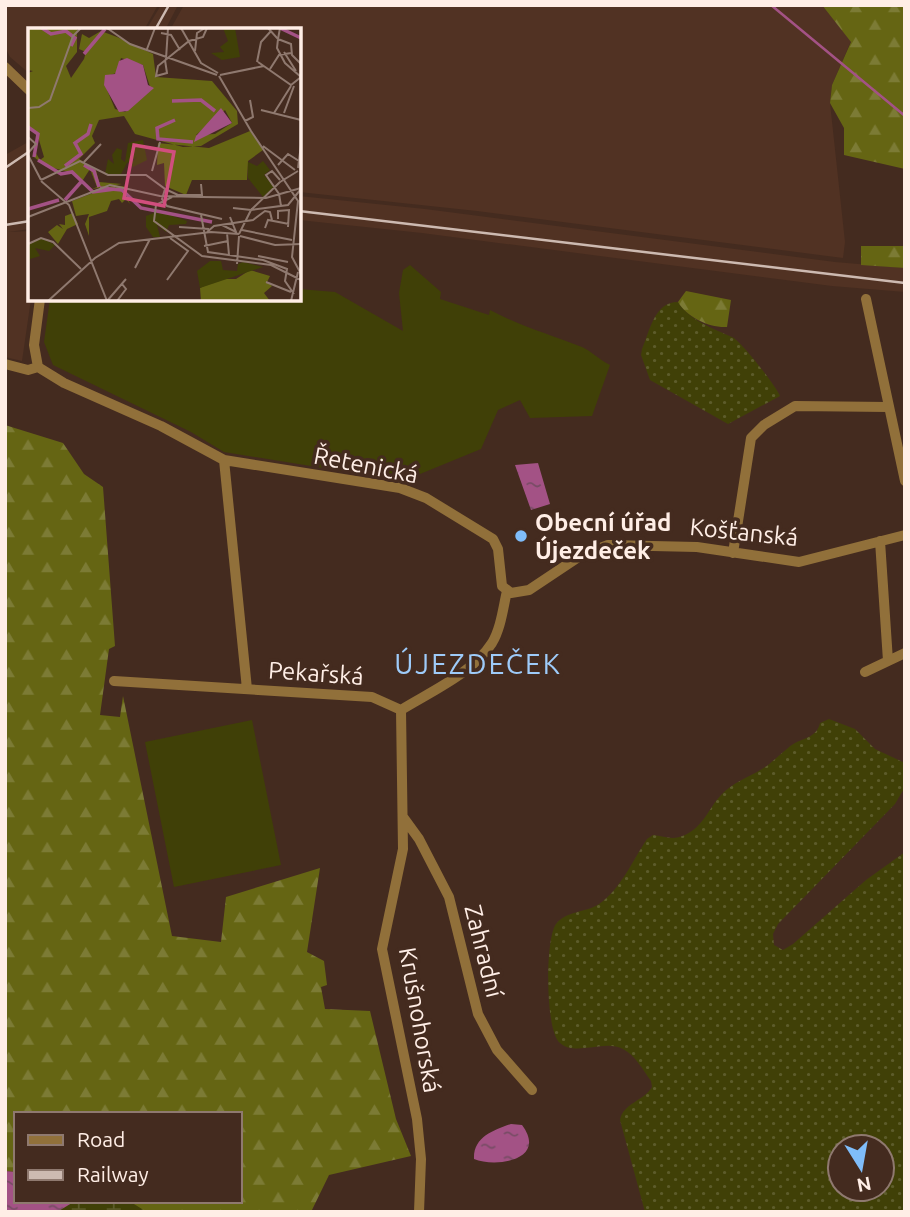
<svg xmlns="http://www.w3.org/2000/svg" width="910" height="1217" viewBox="0 0 910 1217" font-family="Ubuntu,sans-serif">
<style>
.built{fill:#513223}
.grass{fill:url(#grass-dots);fill-rule:evenodd}
.forest{fill:url(#forest-firs)}
.wetland{fill:url(#wetland-marsh)}
.garden{fill:#404007}
.water{fill:url(#water-ripples)}
.lines{fill:none;stroke-linecap:round;stroke-linejoin:round}
.stream{stroke:#a35285;stroke-width:2.5}
.minor{stroke:#91703a;stroke-width:10}
.rail{stroke:#cdbab1;stroke-width:2.5}
.poi-dot{fill:#7fbdfa;stroke:#442b1f;stroke-width:2.5}
.labels{text-anchor:middle;dominant-baseline:central;stroke-width:7;stroke-linejoin:round;paint-order:stroke}
.street-label{font-size:24px;fill:#ffeee6;stroke:#442b1f}
.poi-label{font-size:24px;font-weight:bold;fill:#ffeee6;stroke:#442b1f;text-anchor:start}
.quarter-label{font-size:28px;letter-spacing:2px;fill:#9ecbf9;stroke:#442b1f}
.inset-river{fill:none;stroke:#a35285;stroke-width:3.5}
.inset-road{fill:none;stroke:#8f796f;stroke-width:2}
.view{fill:#d14e7e;fill-opacity:0.15;stroke:#d14e7e;stroke-width:3.5}
.inset-edge{fill:none;stroke:#ffeee6;stroke-width:3.5}
</style>
<defs>
<pattern id="grass-dots" width="8" height="8" patternUnits="userSpaceOnUse" patternTransform="scale(1.75)"><rect width="8" height="8" fill="#404007"/><path d="M2 2h.1M6 6h.1" fill="none" stroke="#5d5c2b" stroke-width="1.8" stroke-linecap="round"/></pattern>
<pattern id="forest-firs" width="22" height="20" patternUnits="userSpaceOnUse" patternTransform="scale(1.75)"><rect width="22" height="20" fill="#656513"/><path d="M5 1l3.5 6h-7zM16 11l3.5 6h-7z" fill="#7c7b35"/></pattern>
<pattern id="wetland-marsh" width="20" height="14" patternUnits="userSpaceOnUse" patternTransform="scale(1.75)"><rect width="20" height="14" fill="#404007"/><path d="M1 5h8M5 5V1M11 12h8M15 12V8" fill="none" stroke="#5d5c2b"/></pattern>
<pattern id="water-ripples" width="26" height="14" patternUnits="userSpaceOnUse" patternTransform="scale(1.75)"><rect width="26" height="14" fill="#a35285"/><path d="M2 4q2-2 4 0t4 0M15 11q2-2 4 0t4 0" fill="none" stroke="#784c65"/></pattern>
</defs>
<rect width="100%" height="100%" fill="#442b1f"/>
<path class="built" d="M5 5H158L144 30H30V74L10 57 5 47Z
M161 5H178L165 30H146Z
M184 5H822L851 41 832 85 830 103 845 242 843 258 477 211 299 192V30H170Z
M30 141V229L8 232 30 231 31 299 22 361 5 357V155Z
M299 196 425 209 835 262 905 268V292L832 286 422 233 299 220Z"/>
<path class="grass" d="M678 302C689 320 714 329 732 337 741 341 777 387 780 396L728 424 650 380 641 355 642 349C650 331 654 302 678 302Z
M829 719 855 729 875 749 905 763V787L895 804 778 924 773 934 774 945 783 950 793 944 866 880 905 852V1212H645L620 1120C623 1103 644 1101 652 1087L651 1081C643 1070 635 1055 623 1049 604 1039 576 1057 560 1043 545 1032 545 939 556 924 567 910 586 913 599 904 620 890 633 860 647 839L653 835C665 836 672 841 685 835 704 826 708 809 721 795 732 783 749 777 762 769 772 763 779 755 788 748 800 737 816 740 820 723ZM840 1147H882V1189H840Z"/>
<path class="forest" d="M822 5H905V169L844 155V128L830 103 832 85 851 42Z
M861 246H905V268L861 265Z
M686 291 731 300 727 327C709 328 687 317 678 302Z
M5 425 63 443 84 474 103 487 115 646 109 649 100 715 120 717 123 696 172 936 221 942 226 897 320 868 307 952 324 961 327 985 321 987 325 1009 370 1011 396 1119 411 1156 329 1175 311 1212H57L75 1201H240V1114H16V1172L5 1171Z"/>
<path class="wetland" d="M75 1201H129L147 1212H57Z"/>
<path class="garden" d="M410 265 441 292 440 299 489 315 490 310C520 326 551 335 582 347 591 351 600 360 610 365L592 416 530 418 520 400 498 410 481 449 403 481 224 452 191 432 53 365 44 342 50 299H299V289L335 292 403 331 399 293 403 270Z
M252 720 281 865 174 887 145 742Z"/>
<path class="water" d="M538 463 550 504 531 510 515 465Z
M511 1124 522 1125C548 1160 496 1168 474 1159 473 1137 494 1130 511 1124Z
M5 1171 16 1172V1201H75L57 1212H5Z"/>
<g class="lines">
<path class="stream" d="M771 5 905 116"/>
<path class="minor" d="M5 67 30 91
M40 299 34 345 38 367 64 383 161 426 224 460 400 488 426 498 493 539 498 549 502 586 511 593 529 590 580 556 608 545 697 547 799 562 905 535
M866 299 905 481
M5 364 28 370 38 367
M224 460 247 689
M880 541 888 661
M733 553 751 438 764 425 795 406 888 407
M865 672 905 653
M114 681 372 697 401 710C430 692 473 673 492 643 501 628 503 608 507 591
M401 710 403 849 382 949 417 1119 421 1159 419 1212
M403 817 419 839 449 897 478 1014 497 1050 532 1090"/>
<path class="rail" d="M155 30 169 5
M5 168 30 151
M299 211 905 283
M5 225 30 221"/>
</g>
<circle class="poi-dot" cx="521" cy="536" r="7"/>
<g class="labels">
<g class="street-label">
<text transform="translate(366 465) rotate(11)">Řetenická</text>
<text transform="translate(744 532) rotate(6)">Košťanská</text>
<text transform="translate(316 673) rotate(4)">Pekařská</text>
<text transform="translate(484 951) rotate(76)">Zahradní</text>
<text transform="translate(420 1020) rotate(80)">Krušnohorská</text>
</g>
<g class="poi-label">
<text x="535" y="522">Obecní úřad<tspan x="535" dy="28">Újezdeček</tspan></text>
</g>
<g class="quarter-label">
<text x="478" y="663">ÚJEZDEČEK</text>
</g>
</g>
<g transform="translate(28 28)">
<rect width="273" height="273" fill="#442b1f"/>
<path d="M195 0H207L212 29 194 32 183 25 196 24 192 19 200 13ZM115 112 119 132 105 139 102 136 109 129 99 135 93 146H77L80 131 86 136 84 127 89 120 94 122 93 131 97 134 100 115ZM131 183 159 193 158 196 141 197 138 204 129 197 132 209H125L118 199V188ZM14 210 27 217 21 223 7 220 12 228 2 231 0 246V216Z" fill="#404007"/>
<path d="M0 0H49V24L38 38 43 50 56 31 58 24 51 21 54 6 61 10 73 3 89 9 125 26 128 49 184 53 209 83 210 96 173 118 155 119 107 106 96 88 71 92 64 108 67 115 51 131 68 142 71 154 94 156 64 161 69 159 62 141 53 155 45 145 17 138 6 129V122L12 132 16 129 9 105 0 98V45L5 43 0 42ZM93 30 115 37 123 62 97 84 87 81 77 57V49L88 45ZM197 82 204 95 187 106 168 107ZM222 103 235 122 220 133 219 152H164L158 167 137 158 136 135 129 137 130 115 181 120ZM86 157 100 159 95 161 102 176 98 171 94 175 91 171 83 173 79 183 61 189V208L57 196 61 186 48 188 44 173ZM45 185 50 196 39 201 30 216 20 204 29 197 35 201 31 196 37 197V188ZM222 242 242 248 239 254 244 258 236 265 242 273H173L172 260 190 251H208Z" fill="#656513" fill-rule="evenodd"/>
<path d="M235 133 242 142 236 147 246 159 235 169 220 150V134L229 138Z" fill="#404007"/>
<path d="M182 233H193L195 242 209 243 210 236 215 234 235 239 172 260 169 243Z" fill="#404007"/>
<path d="M99 30 115 37 120 57 126 60 100 83 91 84 76 57 77 47 87 46 91 33ZM193 80 204 95 166 114 168 108Z" fill="#a35285"/>
<path class="inset-river" d="M14 0 23 6 38 3 47 10 43 18M252 0 273 10M56 26 77 1M144 73 173 72 187 83M147 92 129 100 130 111 165 114M0 99 10 106 6 129M10 132 33 146 44 144 65 164 87 161M56 137 66 143 71 159M37 138 53 126 47 115 60 106 63 96M72 160 94 162 113 180 184 194M37 172 53 154M0 181 31 172"/>
<path class="inset-road" d="M79 0 102 16 189 47M153 0 173 35 190 45M240 0 250 11 249 20 257 35 273 49M252 0 250 11 263 16 264 27 273 36M133 5 143 7 152 22M119 21 127 0M167 23 169 5 177 0M256 24 268 43M138 31 140 0M137 32 139 45 128 48 130 38 161 13 175 9 179 0M229 34 233 14 243 3M230 34 263 57 273 49M242 41 251 27 263 25M192 47 236 38M191 48 223 103M0 80 11 79 22 72 45 8 53 0M233 82 273 92M246 85 263 58M256 85 266 58M217 93 225 89 222 72M223 103 270 173 264 229 273 246M0 109 8 116 0 125M235 118 267 142M0 127 13 152M56 134 73 116M250 137 260 126 271 133M270 140 273 117M124 143 132 114M13 152 52 133 80 147H118L137 161 134 171 139 178 194 191M252 152 244 143 238 147 251 166 253 178M13 153 41 177 79 273M252 154 270 143M137 161 150 167H174L173 156M144 169 128 177 126 193 174 228 243 237 273 252M205 180 223 182 252 154M173 187 180 224 235 232 259 241 257 253 266 266M0 189 82 157 132 168 174 169 238 170 273 160M250 191V183L261 182 260 199M194 197 208 204 202 189M151 199 181 201M237 200 240 192 261 196M214 202 264 212M179 204 186 198 225 192 237 183 242 184 244 192M199 205 201 227M211 206 223 182 260 177 273 161M212 208 247 217 273 216M0 216 13 210 25 214 53 241M176 218 200 213M230 228 260 234M209 236 211 208M107 240 122 211M139 252 160 223 142 210M238 254 263 264M20 273 67 230 91 215 183 204 211 206M79 273 98 251M89 273 98 261 94 256M263 273 270 244"/>
<path class="view" d="M106 117 146 124 136 178 96 170Z"/>
<rect width="273" height="273" class="inset-edge"/>
</g>
<rect width="910" height="1217" fill="none" stroke="#ffeee6" stroke-width="14"/>
<rect x="14" y="1112" width="228" height="91" fill="#442b1f" stroke="#8f796f" stroke-width="2"/>
<rect x="28" y="1135" width="35" height="10" fill="#91703a" stroke="#8f796f" stroke-width="2"/>
<text x="77" y="1147" font-size="21" fill="#ffeee6">Road</text>
<rect x="28" y="1170" width="35" height="10" fill="#cdbab1" stroke="#8f796f" stroke-width="2"/>
<text x="77" y="1182" font-size="21" fill="#ffeee6">Railway</text>
<g transform="translate(861 1168) rotate(169)"><circle r="33" fill="#442b1f" stroke="#8f796f" stroke-width="2"/>
<path d="M0-5L12 26L0 18L-12 26Z" fill="#7fbdfa"/>
<text y="-10" font-size="19" font-weight="bold" text-anchor="middle" fill="#ffeee6">N</text>
</g>
</svg>
